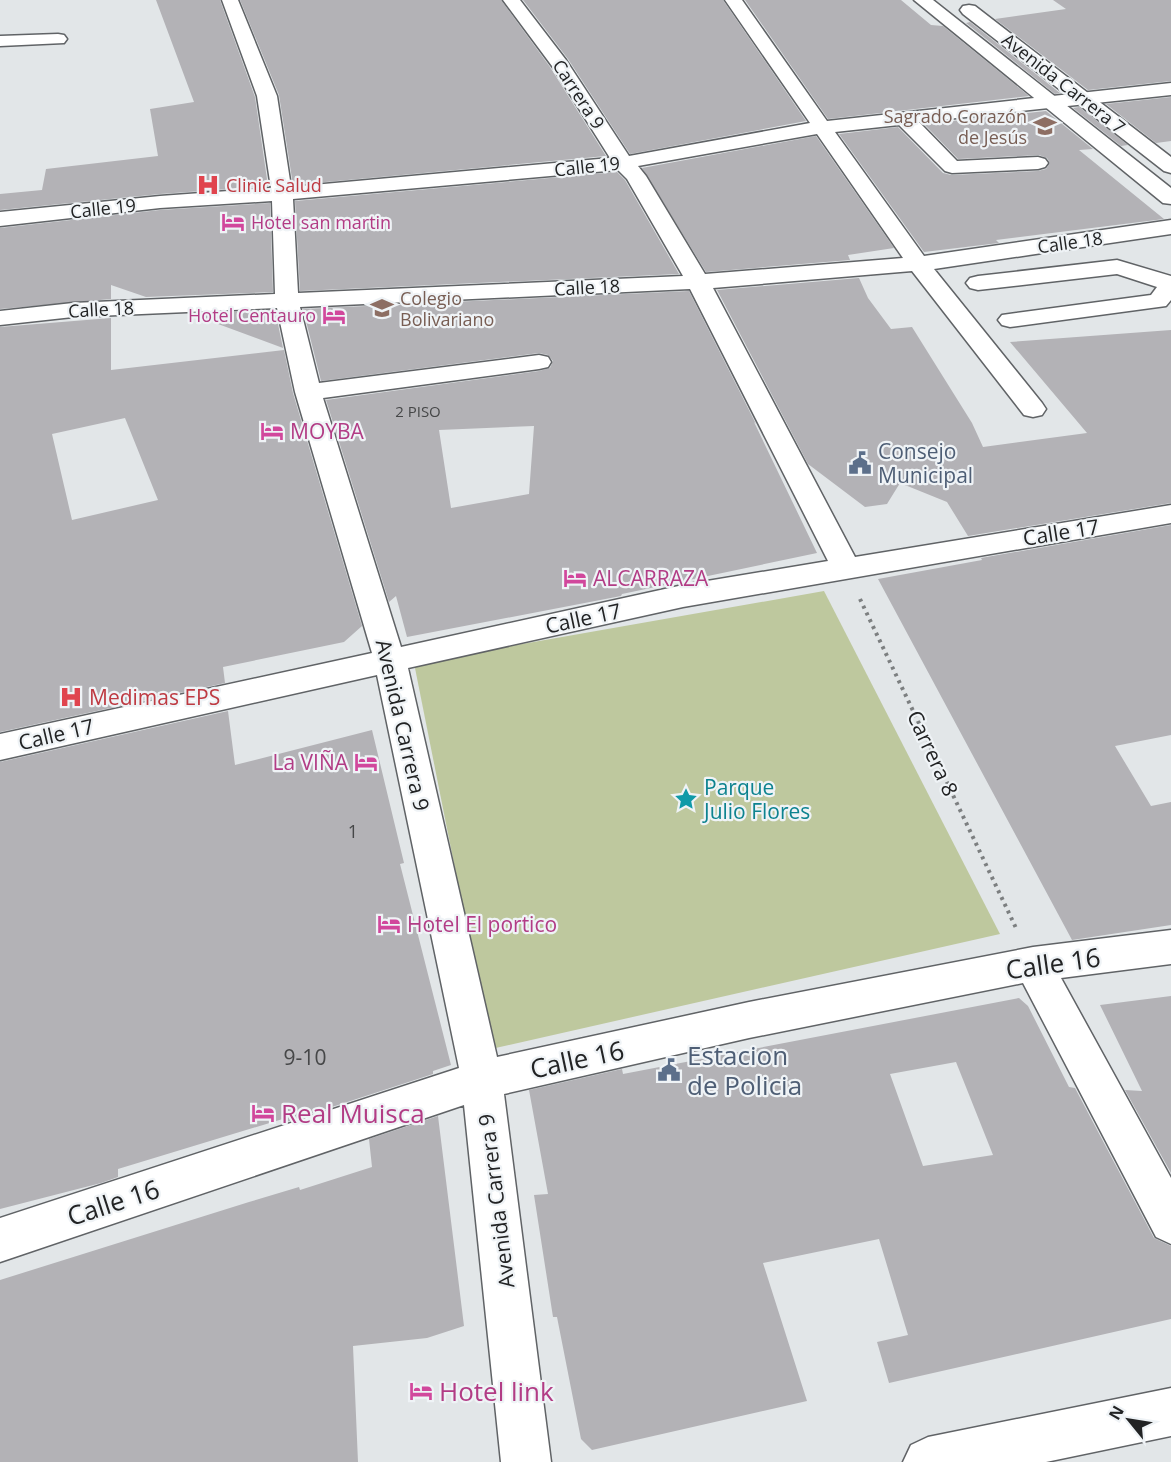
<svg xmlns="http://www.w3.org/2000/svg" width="1171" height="1462" viewBox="0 0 1171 1462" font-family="'Open Sans',sans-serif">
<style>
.green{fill:#bec89e}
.building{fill:#b3b2b6;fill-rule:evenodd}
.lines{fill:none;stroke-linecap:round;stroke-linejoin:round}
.minor-casing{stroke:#606366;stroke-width:3}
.major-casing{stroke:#606366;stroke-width:3}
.path{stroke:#7c7f80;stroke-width:4;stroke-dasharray:3 4.5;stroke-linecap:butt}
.minor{fill:#fff;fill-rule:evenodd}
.major{fill:#fff;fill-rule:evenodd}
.labels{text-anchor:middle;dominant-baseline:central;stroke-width:4.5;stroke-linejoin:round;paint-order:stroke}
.far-number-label{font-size:15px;fill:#464748}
.far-street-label{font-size:18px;fill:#222324;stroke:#eff3f6}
.far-education-label{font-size:18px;fill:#785e54;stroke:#eff3f6;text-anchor:end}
.far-health-label{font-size:18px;fill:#be3a42;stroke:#eff3f6;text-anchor:start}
.far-hotel-label{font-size:18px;fill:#b23c85;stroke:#eff3f6;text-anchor:start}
.number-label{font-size:18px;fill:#464748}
.hotel-label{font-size:21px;fill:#b23c85;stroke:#eff3f6;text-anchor:start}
.service-label{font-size:21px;fill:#4e5e75;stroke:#eff3f6;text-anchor:start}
.street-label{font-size:21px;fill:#222324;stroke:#eff3f6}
.health-label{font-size:21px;fill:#be3a42;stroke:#eff3f6;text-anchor:start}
.culture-label{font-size:21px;fill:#0d838f;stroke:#eff3f6;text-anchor:start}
.near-number-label{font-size:21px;fill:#464748}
.near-street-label{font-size:26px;fill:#222324;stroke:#eff3f6}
.near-service-label{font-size:26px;fill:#4e5e75;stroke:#eff3f6;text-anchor:start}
.near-hotel-label{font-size:26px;fill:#b23c85;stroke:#eff3f6;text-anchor:start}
</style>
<rect width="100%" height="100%" fill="#e2e6e8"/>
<path class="green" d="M824 591 1000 934 491 1049 414 663Z"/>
<path class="building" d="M156 0H220L255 97 268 186 160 194 0 210V194L42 190 46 169 158 156 150 109 194 102Z
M240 0H501L550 67 606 156 293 185 279 95Z
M523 0H723L806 121 630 154 568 59Z
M745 0H901L931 25 943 26 1029 96 828 119Z
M1053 0H1171V81L1088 90 995 19 1066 9Z
M970 22 1060 93 1055 94 966 23Z
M1171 97V141L1156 143 1106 104Z
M1079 107 1128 145 1121 146 1073 108Z
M1046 111 1093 149 1079 150 1164 219 996 240 999 243 924 252 839 134 898 127 943 173 951 175 1038 171 1046 169 1050 163 1047 158 1039 155 958 159 924 124Z
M816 136 894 248 848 255 850 260 706 272 642 168Z
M617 172 625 180 679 274 300 291 295 201Z
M270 203 273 292 146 297 111 285V299L0 309V228L160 210Z
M859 278 868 298 891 329 912 327 972 423 983 447 1087 433 1010 342 1171 330V503L968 536 947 502 900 483 887 504 865 507 808 464 717 290Z
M689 291 756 424 754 422 817 553 622 594 621 596 407 637 396 596 389 602 326 400 539 371 550 368 553 361 548 355 539 353 321 381 303 309ZM534 426 529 494 451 508 439 430Z
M275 310 283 348 191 314Z
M111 318V370L284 350 293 393 362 626 344 642 223 667 225 683 0 732V327ZM125 418 158 500 72 520 52 434Z
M1171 525V735L1115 746 1151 806 1171 802V925L1072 940 878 579 982 560 981 558Z
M228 711 235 765 372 730 404 863 400 864 451 1065 433 1071V1074L286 1122V1118L118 1169V1177L101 1183 0 1209V762Z
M1171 996V1173L1125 1090 1142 1091 1100 1005Z
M1019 998 1028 1006 1069 1087 1075 1088 1154 1238 1171 1246V1319L889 1383 877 1342 908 1335 879 1239 802 1255 763 1263 807 1401 592 1450 581 1439 557 1317H553L534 1195 548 1194 529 1090 622 1069 623 1074ZM956 1062 993 1155 923 1166 890 1074Z
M438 1116 464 1326 427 1338 353 1346 358 1462H0V1280L249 1202 299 1187 300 1190 372 1167 369 1139Z"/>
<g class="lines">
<g class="minor-casing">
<path id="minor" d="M222 0H238L277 96 291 187 610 158 552 66 503 0H520L566 60 629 156 810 123 725 0H742L827 121 1171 83V95L919 122 957 161 1038 157 1045 159 1048 163 1045 167 1038 169 952 173 945 171 899 125 835 132 924 256 1171 220V234L934 269 1042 403 1046 409 1042 415 1033 417 1024 415 912 271 713 288 855 557 1171 505V523L683 607 408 668 497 1057 749 1002 1033 947 1171 930V964L1061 978 1171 1178V1244L1156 1237 1023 983 749 1038 504 1094 551 1462H501L464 1105 0 1262V1218L459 1068 377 675 0 760V734L372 653 295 392 277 308 73 317 0 325V311L73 303 275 294 272 201 160 208 0 226V212L160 196 271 188 257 96ZM817 134 903 258 705 274 646 176 638 166ZM618 170 627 179 683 276 298 293 293 199ZM690 289 828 561 683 585 401 647 323 398 539 369 548 367 551 362 548 357 539 355 319 383 300 307Z
M58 34 64 35 67 39 64 43 0 46V36Z
M1117 260 1171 276V300L1166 306 1010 327 1002 325 998 320 1002 315 1151 295 1157 287 1117 274 978 290 970 288 966 283 970 278 978 276Z
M1171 1388V1436L1046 1462H903L911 1445 928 1437Z"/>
</g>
<g class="major-casing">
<path id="major" d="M914 0H933L1171 188V204L1163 203Z
M969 5 975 6 1171 157V173L1164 171 963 14 960 10 963 6Z"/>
</g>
<path class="path" d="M860 599 1016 928"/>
<use href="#minor" class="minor"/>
<use href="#major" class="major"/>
</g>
<defs>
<g id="school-bare" transform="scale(1.8)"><path d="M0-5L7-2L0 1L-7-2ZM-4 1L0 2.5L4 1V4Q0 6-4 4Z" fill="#8d6e63" stroke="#eff3f6" stroke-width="2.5" paint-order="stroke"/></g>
<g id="hospital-bare" transform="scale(1.8)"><path d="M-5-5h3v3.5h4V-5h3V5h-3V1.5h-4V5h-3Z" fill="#e0444e" stroke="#eff3f6" stroke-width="2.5" paint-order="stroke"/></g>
<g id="hotel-bare" transform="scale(1.8)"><path d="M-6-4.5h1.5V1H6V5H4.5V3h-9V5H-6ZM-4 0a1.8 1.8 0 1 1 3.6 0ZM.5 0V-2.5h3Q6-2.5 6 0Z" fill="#d1479c" stroke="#eff3f6" stroke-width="2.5" paint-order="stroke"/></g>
<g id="civic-bare" transform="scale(1.8)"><path d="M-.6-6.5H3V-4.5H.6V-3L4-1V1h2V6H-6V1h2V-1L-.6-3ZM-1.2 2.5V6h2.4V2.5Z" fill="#5c6f8a" stroke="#eff3f6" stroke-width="2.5" paint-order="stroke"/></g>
<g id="sight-bare" transform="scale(1.8)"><path d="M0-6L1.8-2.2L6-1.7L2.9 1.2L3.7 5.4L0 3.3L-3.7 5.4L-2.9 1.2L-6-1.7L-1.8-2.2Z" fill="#0f9aa8" stroke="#eff3f6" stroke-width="2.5" paint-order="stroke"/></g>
</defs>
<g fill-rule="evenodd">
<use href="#school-bare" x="1045" y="126"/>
<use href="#hospital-bare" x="208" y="185"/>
<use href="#hotel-bare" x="233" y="222"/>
<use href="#school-bare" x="382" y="308"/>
<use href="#hotel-bare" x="334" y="315"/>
<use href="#hotel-bare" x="272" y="431"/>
<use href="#civic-bare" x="860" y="463"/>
<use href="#hotel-bare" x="575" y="578"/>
<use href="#hospital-bare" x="71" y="697"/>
<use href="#hotel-bare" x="366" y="762"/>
<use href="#sight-bare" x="686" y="799"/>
<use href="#hotel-bare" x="389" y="924"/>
<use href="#civic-bare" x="669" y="1070"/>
<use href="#hotel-bare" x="263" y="1113"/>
<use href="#hotel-bare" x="421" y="1391"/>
</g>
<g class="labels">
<g class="far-number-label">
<text x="418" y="411">2 PISO</text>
</g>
<g class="far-street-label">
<text transform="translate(1064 83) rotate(38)">Avenida Carrera 7</text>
<text transform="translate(579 94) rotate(57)">Carrera 9</text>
<text transform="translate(587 166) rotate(-6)">Calle 19</text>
<text transform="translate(103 208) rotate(-6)">Calle 19</text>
<text transform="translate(1070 242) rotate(-8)">Calle 18</text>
<text transform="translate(587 287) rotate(-3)">Calle 18</text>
<text transform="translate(101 309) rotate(-3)">Calle 18</text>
</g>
<g class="far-education-label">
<text x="1027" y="116">Sagrado Corazón<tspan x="1027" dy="21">de Jesús</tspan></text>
<text x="400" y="298" text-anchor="start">Colegio<tspan x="400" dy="21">Bolivariano</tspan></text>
</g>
<g class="far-health-label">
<text x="226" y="185">Clinic Salud</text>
</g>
<g class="far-hotel-label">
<text x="251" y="222">Hotel san martin</text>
<text x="316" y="315" text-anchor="end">Hotel Centauro</text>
</g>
<g class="number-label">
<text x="353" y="831">1</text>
</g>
<g class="hotel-label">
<text x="290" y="431">MOYBA</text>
<text x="593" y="578">ALCARRAZA</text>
<text x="348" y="762" text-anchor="end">La VIÑA</text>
<text x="407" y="924">Hotel El portico</text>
</g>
<g class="service-label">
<text x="878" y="451">Consejo<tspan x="878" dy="24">Municipal</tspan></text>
</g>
<g class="street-label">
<text transform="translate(1061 532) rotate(-9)">Calle 17</text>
<text transform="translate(583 618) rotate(-12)">Calle 17</text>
<text transform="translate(403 725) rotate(77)">Avenida Carrera 9</text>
<text transform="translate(56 734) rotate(-13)">Calle 17</text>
<text transform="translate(933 753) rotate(65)">Carrera 8</text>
<text transform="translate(496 1201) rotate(-97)">Avenida Carrera 9</text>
</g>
<g class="health-label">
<text x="89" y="697">Medimas EPS</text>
</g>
<g class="culture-label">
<text x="704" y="787">Parque<tspan x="704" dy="24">Julio Flores</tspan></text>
</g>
<g class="near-number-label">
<text x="305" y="1057">9-10</text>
</g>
<g class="near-street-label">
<text transform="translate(1053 963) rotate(-8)">Calle 16</text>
<text transform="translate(577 1059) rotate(-12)">Calle 16</text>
<text transform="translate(113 1202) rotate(-18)">Calle 16</text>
</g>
<g class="near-service-label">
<text x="687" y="1055">Estacion<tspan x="687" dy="30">de Policia</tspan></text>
</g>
<g class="near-hotel-label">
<text x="281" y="1113">Real Muisca</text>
<text x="439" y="1391">Hotel link</text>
</g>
</g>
<g transform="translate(1129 1420) rotate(300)" stroke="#eff3f6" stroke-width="4.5" paint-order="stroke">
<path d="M0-4.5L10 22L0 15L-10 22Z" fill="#222324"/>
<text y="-9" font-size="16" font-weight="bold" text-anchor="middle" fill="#222324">N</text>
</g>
</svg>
